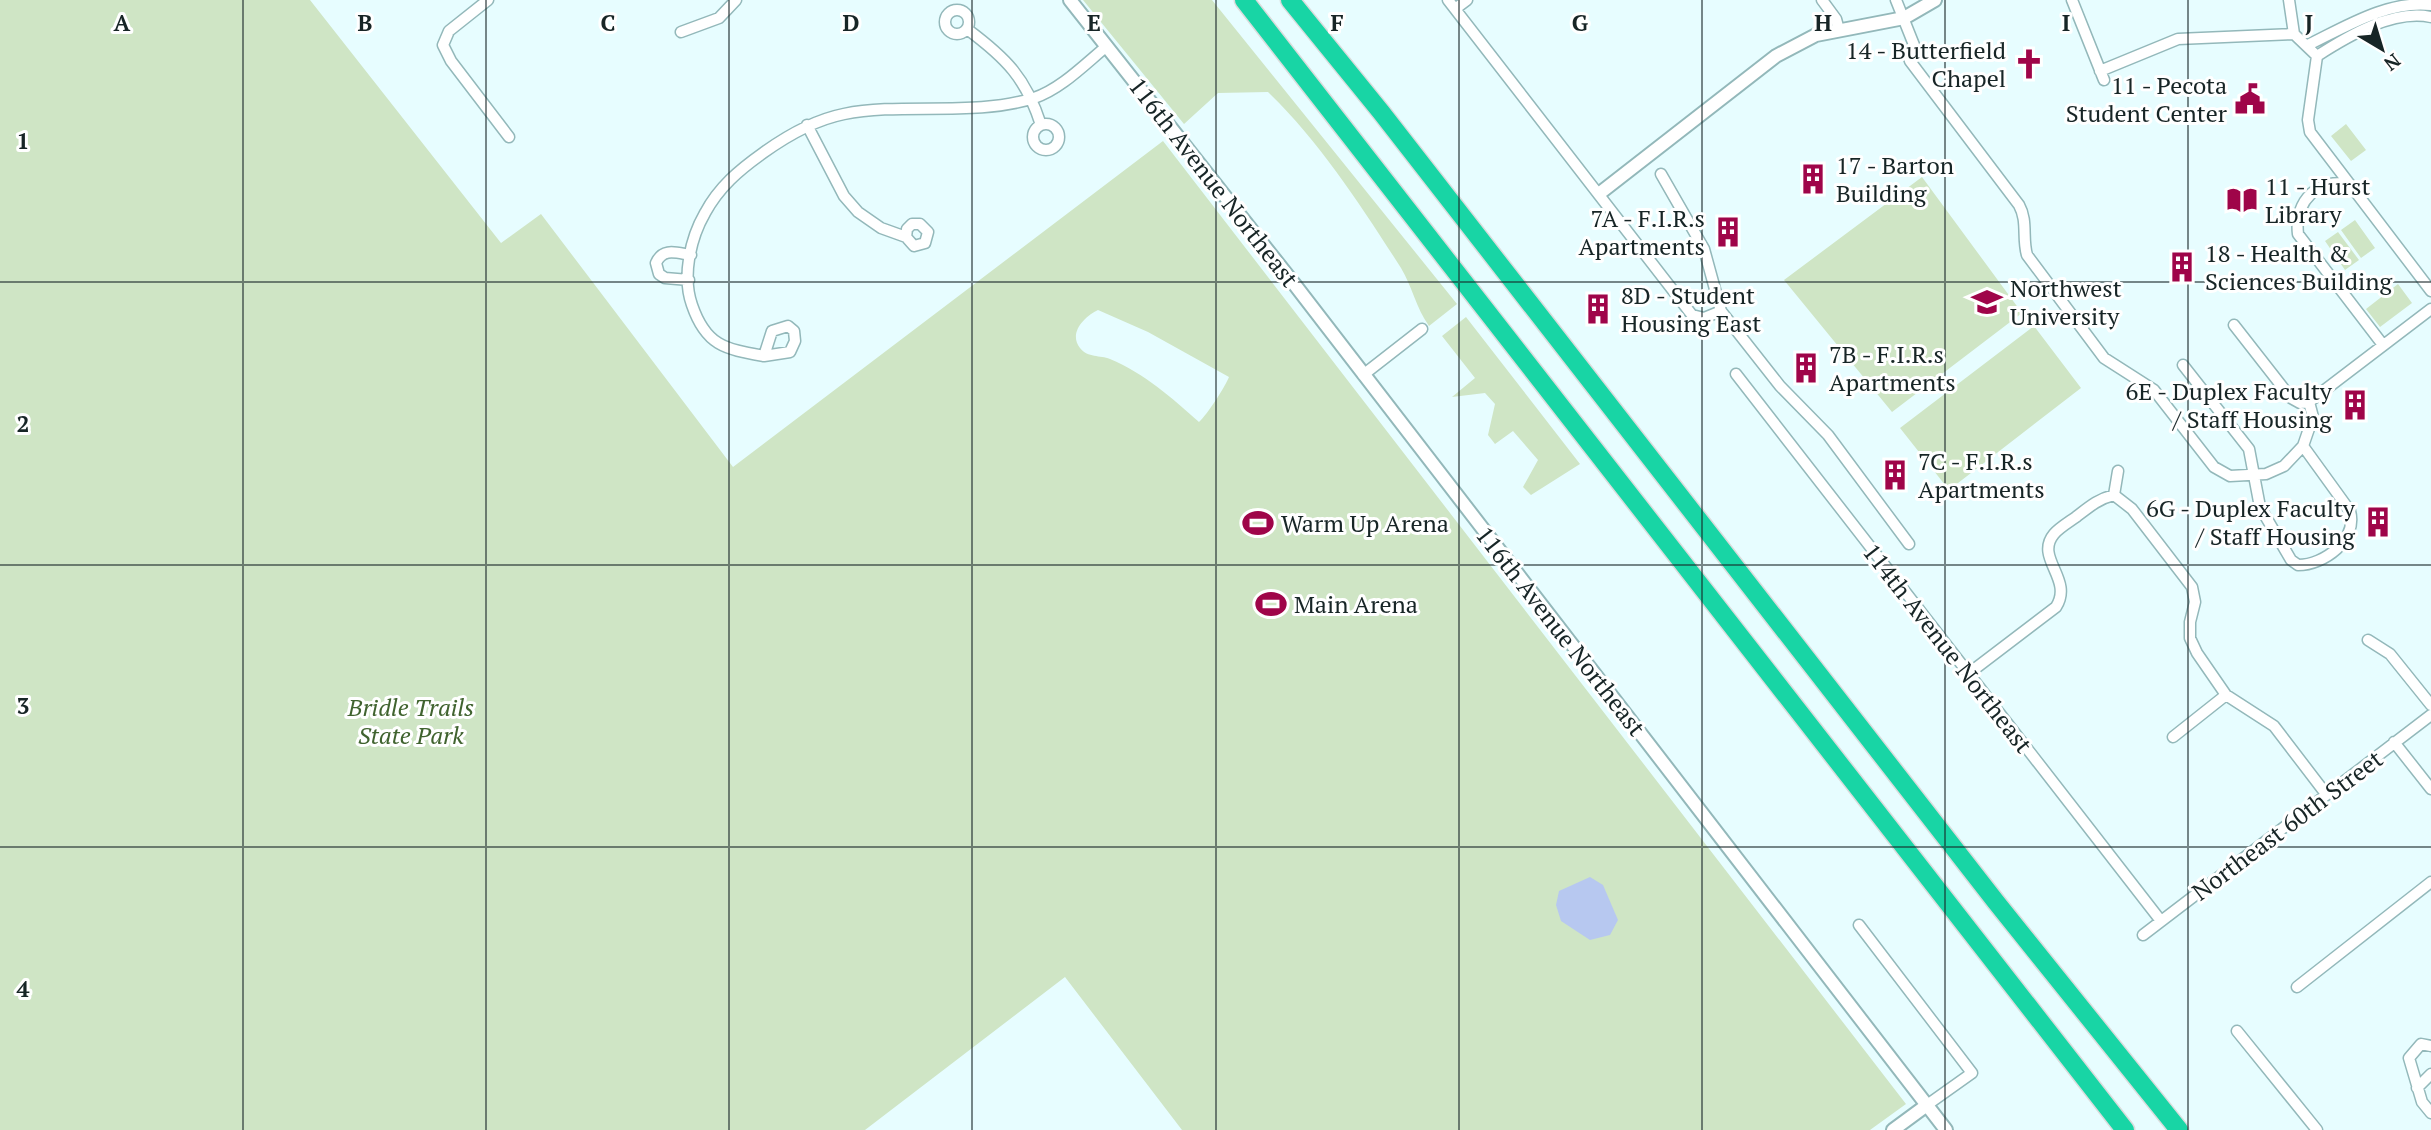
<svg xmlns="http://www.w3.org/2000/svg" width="2431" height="1130" viewBox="0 0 2431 1130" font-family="'PT Serif',serif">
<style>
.green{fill:#cfe5c5;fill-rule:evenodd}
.water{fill:#b7c8f0}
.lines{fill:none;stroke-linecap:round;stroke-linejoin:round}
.minor-casing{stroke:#93b8ba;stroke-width:13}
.tertiary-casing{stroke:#93b8ba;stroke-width:16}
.motorway-casing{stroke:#dadcdc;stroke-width:21}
.minor{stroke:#fff;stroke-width:10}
.tertiary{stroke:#fff;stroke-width:12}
.motorway{stroke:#18d5a5;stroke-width:18}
.grid{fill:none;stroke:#172526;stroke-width:2;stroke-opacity:0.55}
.labels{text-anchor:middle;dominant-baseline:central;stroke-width:6;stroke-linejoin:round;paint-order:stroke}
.poi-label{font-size:24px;fill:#172526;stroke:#fff;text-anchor:start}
.street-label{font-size:24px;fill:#172526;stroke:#fff}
.park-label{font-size:24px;font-style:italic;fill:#40632f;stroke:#fff}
.grid-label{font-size:23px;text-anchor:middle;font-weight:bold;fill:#172526;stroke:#fff;stroke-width:6;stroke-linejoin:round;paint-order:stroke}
</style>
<rect width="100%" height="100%" fill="#e7fdff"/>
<path class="green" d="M0 0H310L501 243 541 214 733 467 1163 141 1906 1104 1870 1130H1182L1065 977 865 1130H0ZM1098 310 1148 332 1229 377C1225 387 1207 415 1199 422 1172 398 1144 373 1110 359 1100 355 1088 358 1080 348 1068 333 1085 316 1098 310Z
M1083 0H1212L1457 304 1429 326C1416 308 1412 286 1401 268 1362 207 1320 142 1268 92L1218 93 1184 124Z
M2346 124 2366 150 2351 161 2331 136Z
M1922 177 2022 313 1892 412 1784 280Z
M2355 220 2375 248 2361 258 2341 230Z
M2338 232 2359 260 2345 270 2325 241Z
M2398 284 2412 303 2380 327 2366 309Z
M1466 317 1580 464 1531 495 1523 487 1538 460 1513 431 1495 444 1488 435 1495 404 1485 393 1452 397 1475 378 1442 336Z
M2034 326 2081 388 1949 490 1900 428Z"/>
<path class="water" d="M1590 877 1603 885 1618 920 1610 935 1590 940 1561 921 1556 905 1559 891Z"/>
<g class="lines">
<g class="minor-casing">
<path id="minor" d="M488 0 449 31 443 45 451 61 509 137
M1448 0 1692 315 1704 318 1721 311
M1822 0 1836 19 1839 30
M1896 0 1914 45 1907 52 1910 61 2019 205C2028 221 2022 238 2027 255L2104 358 2154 390 2214 467 2230 476 2266 474 2284 466 2303 446
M2072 0 2104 80
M2289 0 2294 34 2317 56 2308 120 2310 132 2431 291
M1455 9 1467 0
M945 22a12 12 0 1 1 24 0a12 12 0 1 1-24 0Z
M967 29C1006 58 1026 78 1041 125
M681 32 719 18 736 0
M2308 45C2345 27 2388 0 2431 5
M2317 56C2348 36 2393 9 2431 17
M2100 71 2178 39 2294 34
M1033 137a13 13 0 1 1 26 0a13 13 0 1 1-26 0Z
M807 125 844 196 858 212 881 228 906 237 914 246 925 243 928 232 920 224H912L907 229 906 237
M1661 174 1704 249 1721 311 1780 386 1828 435 1909 544
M2351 185C2319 176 2294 201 2298 234L2383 345
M689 280 665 278 659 274 656 263C663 247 677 253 691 255
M764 356 790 352 795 341 794 331 788 326 772 331 764 356C725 349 706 346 692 305 682 277 690 239 705 213 719 187 739 170 763 153 788 135 814 120 844 114 903 102 974 117 1034 98 1061 89 1085 64 1107 46
M2183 365 2249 449 2260 507 2291 560 2298 565C2324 565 2358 540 2350 511L2303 446 2313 417 2309 402 2300 403 2291 398 2234 325
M1736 374 2161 921
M1363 375 1422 329
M2309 402 2431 309
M2114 495 2132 509 2192 587 2195 602 2190 622V638L2197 653 2226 695 2274 726 2326 794
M2114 495 2118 471
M2368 640 2390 654 2431 705
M1968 674 2056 607C2074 579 2034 558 2054 534 2059 528 2069 522 2076 517 2089 507 2098 499 2114 495
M2173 737 2226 695
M2394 742 2431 789
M1859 925 1972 1073 1927 1105
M2143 935 2431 715
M2297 987 2431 882
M2237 1031 2317 1130
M2431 1046 2421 1044 2409 1058 2422 1102 2431 1113
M2417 1088 2431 1074"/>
</g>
<g class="tertiary-casing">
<path id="tertiary" d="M1070 0 1295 285 1946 1130
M1600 193 1776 56 1816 35 1904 18 1935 0
M1893 1130 1927 1105"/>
</g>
<g class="motorway-casing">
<path id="motorway" d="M1244 0 2125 1130
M1290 0 1381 112 1996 902 2179 1130"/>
</g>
<use href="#minor" class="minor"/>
<use href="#tertiary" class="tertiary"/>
<use href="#motorway" class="motorway"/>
</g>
<path class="grid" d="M243 0V1130M486 0V1130M729 0V1130M972 0V1130M1216 0V1130M1459 0V1130M1702 0V1130M1945 0V1130M2188 0V1130M0 282H2431M0 565H2431M0 847H2431"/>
<defs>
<g id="church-bare" transform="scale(2.415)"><path d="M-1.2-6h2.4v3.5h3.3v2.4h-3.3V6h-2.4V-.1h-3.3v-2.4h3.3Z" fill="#9f0549" stroke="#fff" stroke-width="2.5" paint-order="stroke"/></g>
<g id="civic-bare" transform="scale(2.415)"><path d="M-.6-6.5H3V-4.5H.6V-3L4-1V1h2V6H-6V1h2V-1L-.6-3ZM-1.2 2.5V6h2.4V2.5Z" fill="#9f0549" stroke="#fff" stroke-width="2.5" paint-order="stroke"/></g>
<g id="building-bare" transform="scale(2.415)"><path d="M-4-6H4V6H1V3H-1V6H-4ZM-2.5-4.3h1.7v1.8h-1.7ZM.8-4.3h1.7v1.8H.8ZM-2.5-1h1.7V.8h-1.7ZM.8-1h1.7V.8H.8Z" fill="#9f0549" stroke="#fff" stroke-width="2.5" paint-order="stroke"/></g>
<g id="library-bare" transform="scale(2.415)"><path d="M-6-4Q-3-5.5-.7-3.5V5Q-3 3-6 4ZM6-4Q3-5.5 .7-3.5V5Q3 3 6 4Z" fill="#9f0549" stroke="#fff" stroke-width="2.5" paint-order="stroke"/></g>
<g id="university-bare" transform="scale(2.415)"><path d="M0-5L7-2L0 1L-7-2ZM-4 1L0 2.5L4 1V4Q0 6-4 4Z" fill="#9f0549" stroke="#fff" stroke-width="2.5" paint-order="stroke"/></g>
<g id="stadium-bare" transform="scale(2.415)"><path d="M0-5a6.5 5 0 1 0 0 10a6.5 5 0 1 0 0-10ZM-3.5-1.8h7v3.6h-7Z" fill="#9f0549" stroke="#fff" stroke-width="2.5" paint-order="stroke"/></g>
</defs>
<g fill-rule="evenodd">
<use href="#church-bare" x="2029" y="64"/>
<use href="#civic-bare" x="2250" y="99"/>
<use href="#building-bare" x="1813" y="179"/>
<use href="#library-bare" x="2242" y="200"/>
<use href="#building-bare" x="1728" y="232"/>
<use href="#building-bare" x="2182" y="267"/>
<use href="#university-bare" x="1987" y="302"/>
<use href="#building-bare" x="1598" y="309"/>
<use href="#building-bare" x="1806" y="368"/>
<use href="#building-bare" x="2355" y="405"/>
<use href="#building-bare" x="1895" y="475"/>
<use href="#building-bare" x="2378" y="522"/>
<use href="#stadium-bare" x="1258" y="523"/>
<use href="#stadium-bare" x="1271" y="604"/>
</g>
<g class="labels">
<g class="poi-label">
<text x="2006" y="50" text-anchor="end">14 - Butterfield<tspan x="2006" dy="28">Chapel</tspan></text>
<text x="2227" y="85" text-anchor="end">11 - Pecota<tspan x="2227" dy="28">Student Center</tspan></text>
<text x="1836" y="165">17 - Barton<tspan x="1836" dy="28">Building</tspan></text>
<text x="2265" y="186">11 - Hurst<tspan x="2265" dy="28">Library</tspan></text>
<text x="1705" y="218" text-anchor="end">7A - F.I.R.s<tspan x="1705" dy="28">Apartments</tspan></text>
<text x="2205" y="253">18 - Health &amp;<tspan x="2205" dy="28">Sciences Building</tspan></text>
<text x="2010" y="288">Northwest<tspan x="2010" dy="28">University</tspan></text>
<text x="1621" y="295">8D - Student<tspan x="1621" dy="28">Housing East</tspan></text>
<text x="1829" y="354">7B - F.I.R.s<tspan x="1829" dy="28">Apartments</tspan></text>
<text x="2332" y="391" text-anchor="end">6E - Duplex Faculty<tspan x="2332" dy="28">/ Staff Housing</tspan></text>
<text x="1918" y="461">7C - F.I.R.s<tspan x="1918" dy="28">Apartments</tspan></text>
<text x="2355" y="508" text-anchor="end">6G - Duplex Faculty<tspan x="2355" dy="28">/ Staff Housing</tspan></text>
<text x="1281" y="523">Warm Up Arena</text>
<text x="1294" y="604">Main Arena</text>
</g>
<g class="street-label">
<text transform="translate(1214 182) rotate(52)">116th Avenue Northeast</text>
<text transform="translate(1561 631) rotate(52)">116th Avenue Northeast</text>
<text transform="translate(1948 648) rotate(52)">114th Avenue Northeast</text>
<text transform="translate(2287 825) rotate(-37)">Northeast 60th Street</text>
</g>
<g class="park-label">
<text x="411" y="707">Bridle Trails<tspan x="411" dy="28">State Park</tspan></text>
</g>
</g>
<g class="grid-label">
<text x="122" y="31">A</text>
<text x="365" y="31">B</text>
<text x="608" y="31">C</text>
<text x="851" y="31">D</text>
<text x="1094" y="31">E</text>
<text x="1337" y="31">F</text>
<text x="1580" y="31">G</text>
<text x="1823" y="31">H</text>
<text x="2066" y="31">I</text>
<text x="2309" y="31">J</text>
<text x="23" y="149">1</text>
<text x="23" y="432">2</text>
<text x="23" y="714">3</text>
<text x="23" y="997">4</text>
</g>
<g transform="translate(2382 49) rotate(142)" stroke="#ffffff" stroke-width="5" paint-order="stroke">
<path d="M0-5L12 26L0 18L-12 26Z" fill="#172526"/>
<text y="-10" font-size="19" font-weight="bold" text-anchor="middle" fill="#172526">N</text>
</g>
</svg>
